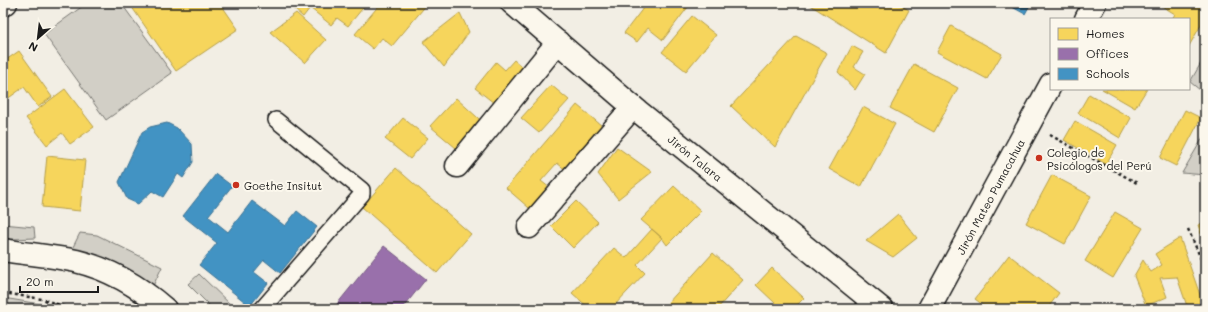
<svg xmlns="http://www.w3.org/2000/svg" width="1208" height="312" viewBox="0 0 1208 312" font-family="Mali,sans-serif">
<style>
.green{fill:#d2cfc6;stroke:#777671}
.homes{fill:#f6d55c;stroke:#b59e49}
.offices{fill:#9970ab;stroke:#745780}
.schools{fill:#4393c3;stroke:#376f91}
.lines{fill:none;stroke-linecap:round;stroke-linejoin:round}
.lane-casing{stroke:#1c1c1c;stroke-width:18}
.street-casing{stroke:#1c1c1c;stroke-width:25}
.secondary-casing{stroke:#1c1c1c;stroke-width:25}
.path{stroke:#1c1c1c;stroke-width:2.5;stroke-dasharray:3 3;stroke-linecap:butt}
.lane{stroke:#fbf7ec;stroke-width:15}
.street{stroke:#fbf7ec;stroke-width:22}
.secondary{stroke:#fbf7ec;stroke-width:22}
.poi-dot{fill:#c8321e;stroke:#fbf7ec;stroke-width:1.5}
.labels{text-anchor:middle;dominant-baseline:central;stroke-width:4;stroke-linejoin:round;paint-order:stroke}
.poi-label{font-size:11px;fill:#1c1c1c;stroke:#fbf7ec;text-anchor:start}
.street-label{font-size:11px;fill:#1c1c1c;stroke:#fbf7ec}
</style>
<rect width="100%" height="100%" fill="#f2eee4"/>
<filter id="ink" filterUnits="userSpaceOnUse"><feTurbulence type="fractalNoise" baseFrequency=".025" numOctaves="2"/><feDisplacementMap in="SourceGraphic" scale="8" xChannelSelector="R" yChannelSelector="G"/><feConvolveMatrix kernelMatrix="1 2 1 2 8 2 1 2 1" color-interpolation-filters="sRGB"/></filter>
<g filter="url(#ink)">
<path class="green" d="M87 3H121L172 73 106 120 44 34Z
M1205 56V94L1190 82Z
M1205 134V175L1182 173Z
M3 224 34 227 35 238 13 239 3 238Z
M80 233 97 235 162 267 152 288 72 249Z
M199 274 235 309H213L188 284Z
M3 298 40 304 54 309H3Z"/>
<path class="homes" d="M129 3H220L238 29 176 71Z
M287 3H367L348 26 337 18 331 25 310 8 303 17Z
M381 3H428L392 46 382 38 373 49 355 34Z
M647 3H650L658 9 663 3H691L663 40 648 28 637 42 624 33Z
M807 3H896L909 10 886 53Z
M1157 3H1205V18L1189 46V19H1172L1175 14Z
M296 13 326 40 305 63 270 32Z
M460 13 469 32 444 67 423 42Z
M692 16 716 35 686 71 662 52Z
M951 26 1002 54 987 79 937 52Z
M796 36 827 53 775 147 731 106Z
M852 46 863 52 854 67 865 74 855 90 838 72Z
M19 51 52 97 38 107 24 87 3 102V62Z
M514 60 527 71 499 107 475 88 496 62 505 70Z
M914 64 958 88 934 132 890 108Z
M551 85 569 100 539 133 521 118Z
M65 89 94 127 70 144 62 133 47 145 26 118Z
M1102 89H1147L1135 108Z
M1089 94 1131 118 1120 138 1078 113Z
M456 98 488 127 463 154 430 126Z
M577 105 608 131 571 174 557 163 541 181 555 192 536 214 506 188Z
M863 107 895 124 861 187 829 169Z
M1185 110 1201 118 1176 166 1160 158Z
M403 118 428 138 410 159 385 139Z
M1075 121 1117 145 1106 164 1064 140Z
M617 147 652 172 618 199 598 174Z
M47 156 85 160 80 211 42 207Z
M396 168 471 234 437 273 362 207Z
M1052 175 1091 196 1065 244 1026 223Z
M674 186 701 211 667 245 662 238 641 220Z
M576 201 598 222 573 248 551 226Z
M1115 212 1143 228 1113 278 1085 261Z
M898 214 917 238 893 257 866 241Z
M1205 222V245L1198 225Z
M652 229 662 238 637 265 645 273 611 309H590L572 293 614 248 626 258Z
M1180 238 1205 309H1188L1177 277 1160 278 1167 297 1146 306 1134 276 1143 260 1151 272 1162 265 1155 254Z
M713 253 743 280 717 309H673L667 304Z
M1009 255 1059 293 1047 309H988L975 299Z
M772 268 804 298 793 309H769L775 303 756 285Z"/>
<path class="offices" d="M384 246 426 279 402 309H333Z"/>
<path class="schools" d="M1005 3H1031L1025 14Z
M167 123 177 128 192 144 193 162 183 178 178 174 163 197 152 191 138 204 127 199 119 182 142 132 150 127Z
M216 174 232 186 208 216 228 232 252 201 285 226 297 211 317 227 280 273 264 260 254 272 268 283 250 306 199 265 217 243 183 216Z"/>
<g class="lines">
<g class="lane-casing">
<path id="lane" d="M262 309 362 194V190L276 120"/>
</g>
<g class="street-casing">
<g id="street">
<path id="s1" d="M512 3 633 107 882 309"/>
<path d="M3 5 6 3"/>
<path d="M457 166 558 42"/>
<path d="M529 227 633 107"/>
</g>
</g>
<g class="secondary-casing">
<g id="secondary">
<path d="M1086 19 1095 3"/>
<path d="M3 250C27 254 52 256 76 261 109 269 140 287 165 309"/>
<path id="s2" d="M929 309 1051 84"/>
</g>
</g>
<path class="path" d="M1050 135 1137 183
M1188 229 1205 268
M3 293 42 299 71 309"/>
<use href="#lane" class="lane"/>
<use href="#street" class="street"/>
<use href="#secondary" class="secondary"/>
</g>
</g>
<g class="poi-dot">
<circle cx="1039" cy="158" r="4"/>
<circle cx="236" cy="185" r="4"/>
</g>
<g class="labels">
<g class="poi-label">
<text x="1047" y="152">Colegio de<tspan x="1047" dy="13">Psicólogos del Perú</tspan></text>
<text x="244" y="185">Goethe Insitut</text>
</g>
<g class="street-label">
<text stroke="none"><textPath href="#s1" startOffset="240">Jirón Talara</textPath></text>
<text stroke="none"><textPath href="#s2" startOffset="128">Jirón Mateo Pumacahua</textPath></text>
</g>
</g>
<rect width="1208" height="312" fill="none" stroke="#fbf7ec" stroke-width="16"/>
<rect x="8" y="8" width="1192" height="296" fill="none" stroke="#1c1c1c" stroke-width="1.5" filter="url(#ink)"/>
<rect x="1050" y="18" width="140" height="72" fill="#fbf7ec" stroke="#a29f99"/>
<rect x="1058" y="28" width="20" height="12" fill="#f6d55c" stroke="#a29f99"/>
<text x="1086" y="38" font-size="12" fill="#1c1c1c">Homes</text>
<rect x="1058" y="48" width="20" height="12" fill="#9970ab" stroke="#a29f99"/>
<text x="1086" y="58" font-size="12" fill="#1c1c1c">Offices</text>
<rect x="1058" y="68" width="20" height="12" fill="#4393c3" stroke="#a29f99"/>
<text x="1086" y="78" font-size="12" fill="#1c1c1c">Schools</text>
<g transform="translate(38 38) rotate(208)" stroke="#fbf7ec" stroke-width="3" paint-order="stroke">
<path d="M0-3L7 15L0 10L-7 15Z" fill="#1c1c1c"/>
<text y="-6" font-size="11" font-weight="bold" text-anchor="middle" fill="#1c1c1c">N</text>
</g>
<path d="M20 286v6h78v-6" fill="none" stroke="#1c1c1c" stroke-width="2"/>
<text x="26" y="286" font-size="12" fill="#1c1c1c" stroke="#fbf7ec" stroke-width="3" paint-order="stroke">20 m</text>
</svg>
